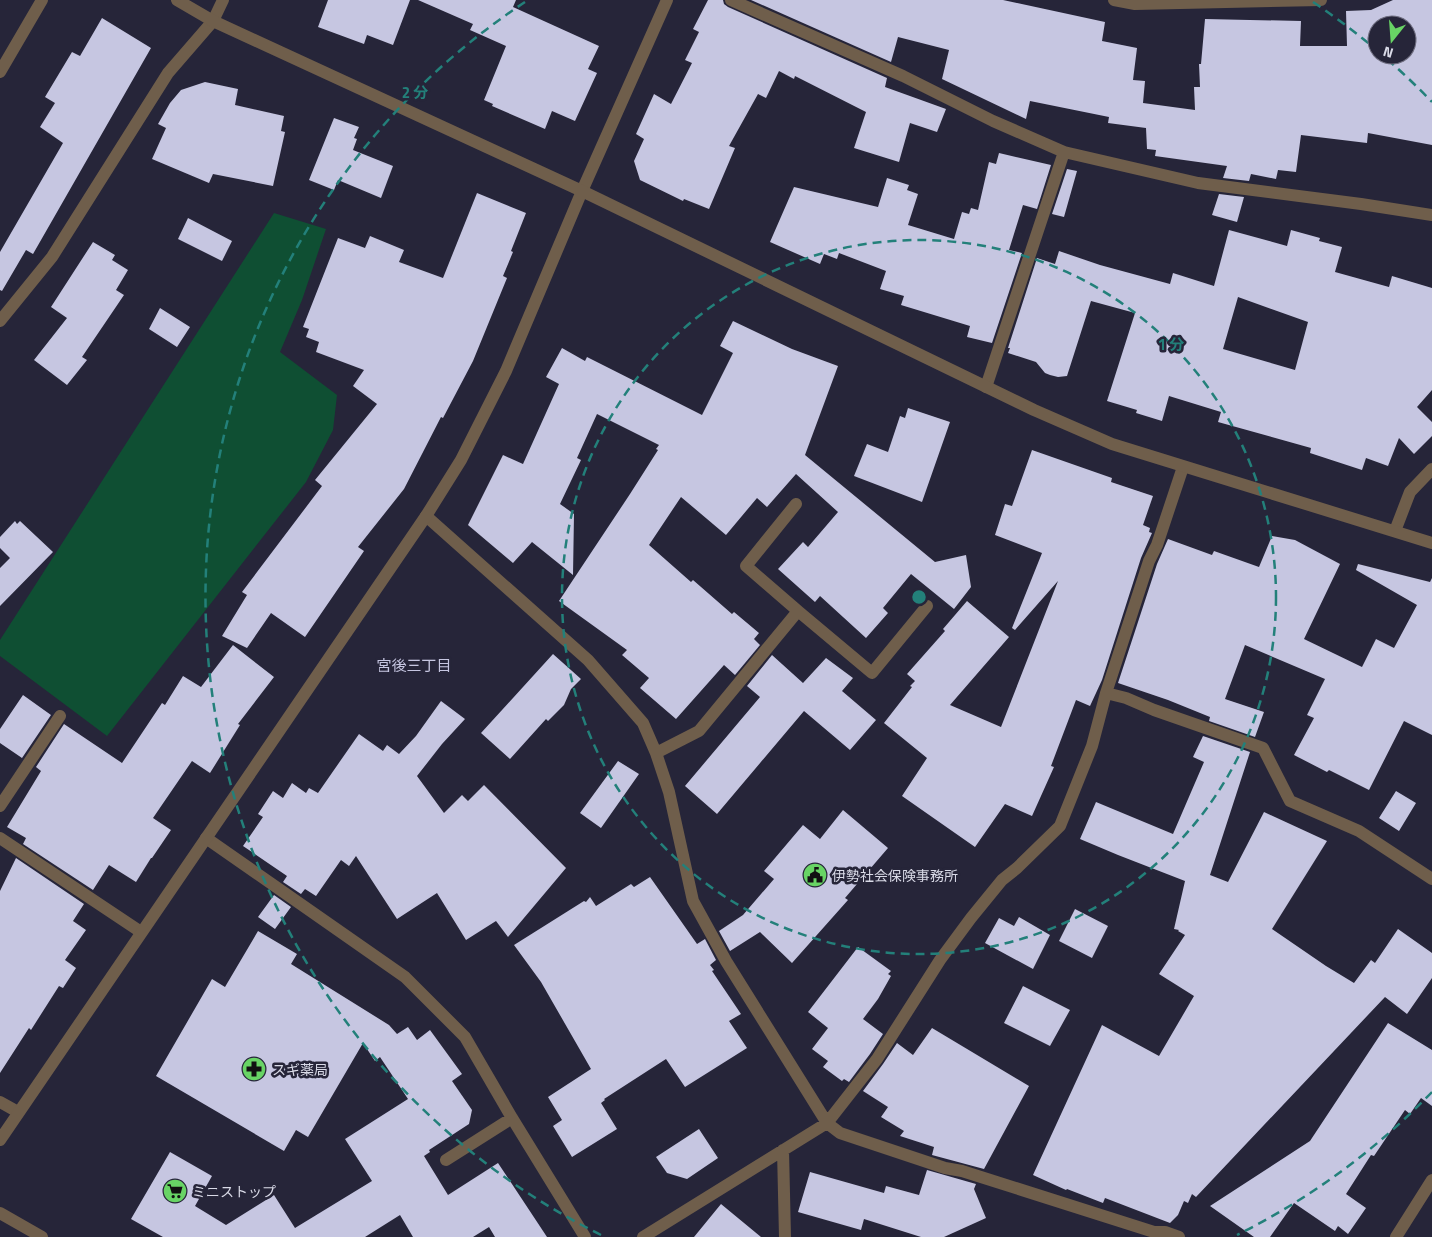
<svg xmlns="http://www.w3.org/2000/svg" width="1432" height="1237" viewBox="0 0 1432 1237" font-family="'Titillium Web','Noto Sans JP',sans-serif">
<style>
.green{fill:#0f4f33}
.building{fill:#c6c6e1;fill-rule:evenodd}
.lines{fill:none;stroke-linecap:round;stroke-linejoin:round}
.minor{stroke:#6f5e4b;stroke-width:12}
.tertiary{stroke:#6f5e4b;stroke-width:12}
.ring{fill:none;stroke:#23807a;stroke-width:2.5;stroke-dasharray:9 6}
.labels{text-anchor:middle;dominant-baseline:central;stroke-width:5;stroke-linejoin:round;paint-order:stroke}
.poi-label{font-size:14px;fill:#d9dae7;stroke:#262539;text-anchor:start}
.neighbourhood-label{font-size:15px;fill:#c6c6e1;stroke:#262539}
.centre{fill:#23807a;stroke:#262539;stroke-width:2.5}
.ring-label{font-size:15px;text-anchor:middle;font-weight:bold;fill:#23807a;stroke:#262539;stroke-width:5;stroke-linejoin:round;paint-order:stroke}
</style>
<rect width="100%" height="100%" fill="#262539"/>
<path class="green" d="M274 213 326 229 302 300 280 352 337 395 333 430 306 482 107 736 0 656V640Z"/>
<path class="building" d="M328 0H410L393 45 367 35 364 44 318 27Z
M418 0H516L513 7 599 46 588 69 597 73 575 121 552 111 545 129 492 106 493 104 484 100 506 46 470 30 473 24Z
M708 0H723L724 4 728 7 887 78 885 87 946 109 937 132 910 123 899 162 854 148 866 112 795 76 794 79 779 71 766 98 758 94 729 146 735 148 709 209 684 199 683 201 640 180 634 161 644 139 636 134 654 94 671 104 692 63 685 60 699 32 693 29Z
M751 0H1003L1105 22 1102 41 1137 48 1133 80 1145 81 1143 103 1195 110 1194 87H1200L1199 64H1201L1205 19 1301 21 1300 46H1347L1346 11 1371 10 1393 0H1432V145L1368 133 1367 143 1301 135 1296 172 1278 170 1276 179 1251 174 1249 181 1223 178 1227 166 1155 156 1156 150 1147 149 1146 128 1108 123 1109 117 1030 101 1026 119 942 79 949 50 898 37 891 62ZM1377 25H1407V55H1377Z
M102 18 151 48 33 254 26 250 2 291 0 290V252L63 143 40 127 55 103 45 97 72 52 80 56Z
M205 82 238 89 235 105 284 116 281 131 285 132 273 186 213 174 209 183 152 159 166 128 158 124 170 103 181 90Z
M334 118 359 127 354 138 357 139 353 150 393 166 381 198 338 180 334 190 309 180Z
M999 153 1051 165 1037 209 1023 205 1009 250 1022 253 992 343 967 337 970 326 901 305 904 296 880 289 886 271 839 253 837 259 824 254 820 264 770 242 794 187 878 207 887 178 909 185 907 190 918 194 908 225 954 239 962 212 969 214 971 208 978 210 989 162 996 164Z
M1067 169 1077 171 1064 217 1052 214Z
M477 193 526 213 511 251 513 252 503 276 507 278 473 361 443 418 441 417 404 489 358 547 364 551 305 637 271 613 247 648 222 636 247 595 242 592 322 486 315 480 377 404 353 386 364 370 316 352 319 342 306 337 309 329 303 327 338 238 365 248 370 236 404 250 399 262 443 278Z
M1219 194 1244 197 1237 222 1212 215Z
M188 218 232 241 222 261 178 239Z
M1229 230 1287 246 1291 230 1320 238 1319 241 1342 247 1335 272 1389 287 1392 276 1432 288V390L1417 407 1432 422V436L1414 454 1399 438 1388 466 1366 458 1362 470 1310 453 1311 448 1218 422 1221 412 1169 396 1162 421 1136 413 1137 410 1107 401 1135 313 1091 301 1067 376 1058 377 1050 375 1045 373 1036 362 1008 353 1010 348H1008L1037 258 1055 264 1059 251 1100 265 1170 284 1173 273 1214 286ZM1238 297 1308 322 1295 370 1223 349Z
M93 242 115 255 112 260 128 270 116 290 124 295 82 357 87 360 67 385 34 360 67 318 51 307Z
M160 308 190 327 177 347 149 329Z
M733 321 792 349 838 366 805 455 935 562 966 555 971 587 954 609 911 574 883 608 888 613 866 638 820 596 815 602 778 569 803 542 808 547 838 512 796 474 767 507 757 498 726 535 681 497 649 545 691 582 693 580 732 614 734 612 759 633 754 639 760 645 735 675 724 665 676 719 640 688 649 678 622 655 627 650 559 601 630 494 658 450 656 449 659 445 597 414 577 458 581 460 560 504 574 514 573 575 532 542 513 563 468 525 503 455 523 464 559 384 546 377 562 348 585 361 587 357 702 415 733 353 720 346Z
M908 408 950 422 922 502 854 476 867 444 888 452 900 416 905 418Z
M1032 450 1112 478 1111 482 1153 496 1143 525 1150 528 1149 532 1152 533 1141 558 1102 680 1090 706 1076 700 1051 766 1054 767 1032 816 1005 804 975 847 902 796 927 758 884 723 912 687 910 686 915 681 907 674 945 631 943 629 967 601 1009 637 950 705 1001 727 1058 581 1015 630 1012 628 1042 553 995 535 1005 504 1012 506Z
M15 521 17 524 20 521 53 552 0 606V568L10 558 0 548V537Z
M1272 536 1295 540 1340 564 1304 639 1362 667 1376 639 1394 648 1417 605 1356 570 1358 564 1430 582 1432 578V735L1404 721 1369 790 1329 770 1327 772 1294 755 1314 718 1307 715 1325 679 1245 645 1225 699 1264 712 1255 737 1209 721 1210 717 1168 700 1118 683 1157 564 1168 539 1212 555 1214 551 1259 567Z
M233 645 274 677 238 724 240 725 210 773 192 761 153 818 171 830 152 858H151L136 882 109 865 93 890 23 844 26 838 7 827 41 771 36 767 64 724 122 763 162 703 165 705 183 676 201 687Z
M553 654 581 679 571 689 564 705 548 721 546 719 510 759 481 733Z
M772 655 803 683 826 658 853 678 842 691 876 720 850 750 804 711 717 814 685 786 760 697 747 686Z
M23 695 51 715 22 758 0 743V729Z
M441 701 465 719 442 744 417 776 444 813 462 795 468 801 484 785 566 868 508 937 496 921 466 940 437 893 397 919 356 856 349 866 341 860 316 896 305 889 301 894 283 882 287 876 243 846 263 817 258 814 273 791 283 798 292 783 306 793 309 788 318 793 359 734 383 751 387 745 399 754 416 736Z
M1203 736 1250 752 1210 875 1228 882 1264 812 1327 841 1272 929 1326 966 1354 983 1371 960 1375 963 1398 929 1432 953V978L1407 1014 1385 997 1196 1197 1192 1194 1188 1203 1184 1201 1178 1215 1170 1223 1105 1198 1103 1203 1067 1189 1066 1190 1033 1175 1102 1025 1159 1056 1194 996 1159 974 1185 935 1178 931 1179 930 1174 929 1185 881 1118 855 1080 839 1096 802 1173 834 1204 762 1193 757Z
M618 761 639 774 601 828 580 813Z
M1396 791 1416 803 1399 831 1379 818Z
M843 810 888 848 845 898 848 900 792 963 760 932 730 951 719 931 743 915 774 879 764 871 803 825 820 839Z
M16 858 84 904 73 921 86 930 65 960 76 968 63 988 59 986 31 1030 29 1028 0 1073V891Z
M650 877 697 944 705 939 716 960 710 965 714 970 712 971 741 1014 729 1021 747 1048 685 1087 666 1059 604 1099 605 1100 601 1103 617 1129 572 1157 553 1126 562 1120 548 1097 591 1069 541 982 514 945 584 901 586 902 590 897 596 906 631 884 634 887Z
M274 895 291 907 275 929 258 917Z
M1075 909 1108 926 1092 958 1059 941Z
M1019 917 1050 935 1033 969 985 943 999 918 1014 926Z
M258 931 297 954 291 964 389 1025 397 1034 408 1027 417 1040 430 1030 462 1074 452 1081 472 1110 469 1124 429 1150 430 1152 424 1156 448 1195 498 1163 547 1237H495L489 1227 473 1237H413L400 1215 365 1237H163L131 1219 170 1152 212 1176 195 1206 226 1225 274 1195 295 1228 372 1181 345 1139 408 1099 380 1057 375 1061 363 1043 308 1137 296 1130 284 1151 156 1076 212 979 225 987Z
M858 947 891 971 888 974 891 976 878 999 863 1019 883 1034 870 1054 849 1082 844 1079 842 1081 823 1067 828 1061 812 1049 828 1028 808 1012Z
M1023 986 1070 1010 1050 1046 1004 1023Z
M1388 1023 1432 1050V1106L1421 1098 1410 1114 1405 1110 1374 1156 1371 1155 1346 1194 1366 1208 1348 1234 1338 1226 1335 1231 1294 1203 1270 1237H1254L1210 1206 1310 1141Z
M932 1028 1029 1086 984 1169 932 1155 934 1147 900 1136 904 1131 881 1117 888 1107 863 1091 883 1064 897 1043 913 1055Z
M699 1129 718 1158 687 1179 667 1173 656 1157Z
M927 1170 976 1184 974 1189 986 1218 944 1237H921L864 1219 861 1230 798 1212 810 1172 884 1193 886 1186 919 1195Z
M721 1204 761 1237H694Z"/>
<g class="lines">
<path class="minor" d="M731 0 903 76 993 121 1064 152 1198 183 1361 204 1432 215
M1114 0 1135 4 1321 0
M0 72 42 0
M582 191 667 0
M0 321 52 257 168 73 213 21 223 0
M986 387 1064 152
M426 516 588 660 643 723 656 753 669 792 693 901 726 961 827 1123 840 1133 945 1168 962 1171 1154 1232H1165L1179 1237
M1395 531 1410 492 1432 469
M798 611 872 673 927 606
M1106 693 1126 698 1154 710 1263 748 1290 801 1359 831 1432 879
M656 753 699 731 798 611 746 566 796 504
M0 806 60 716
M0 838 141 932
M206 838 405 977 465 1037 512 1118 585 1237
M0 1102 18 1112
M783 1150 785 1237
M446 1160 512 1118
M643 1237 827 1123 877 1059 940 960 971 918 1002 880 1017 868 1060 826 1092 746 1106 693 1149 561 1157 545 1183 467"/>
<path class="tertiary" d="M177 0 213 21 582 191 1034 410 1112 444 1432 543
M0 1140 426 516 461 460 506 371 582 191
M0 1213 42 1237
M1396 1237 1432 1180"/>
</g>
<g class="ring">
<circle cx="919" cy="597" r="357"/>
<path d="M1432 1092A713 713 0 0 1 1237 1235M601 1235A713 713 0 0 1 525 2M1313 2A713 713 0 0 1 1373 47M1387 59A713 713 0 0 1 1432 102"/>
</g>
<defs>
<g id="civic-disc" transform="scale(1.25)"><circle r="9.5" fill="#68d465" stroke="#262539"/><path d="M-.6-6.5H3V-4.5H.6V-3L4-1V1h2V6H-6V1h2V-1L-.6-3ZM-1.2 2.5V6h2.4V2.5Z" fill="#111"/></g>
<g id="pharmacy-disc" transform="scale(1.25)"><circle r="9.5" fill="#68d465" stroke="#262539"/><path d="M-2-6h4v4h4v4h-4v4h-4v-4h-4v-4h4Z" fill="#111"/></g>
<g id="supermarket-disc" transform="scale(1.25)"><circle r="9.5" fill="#68d465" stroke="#262539"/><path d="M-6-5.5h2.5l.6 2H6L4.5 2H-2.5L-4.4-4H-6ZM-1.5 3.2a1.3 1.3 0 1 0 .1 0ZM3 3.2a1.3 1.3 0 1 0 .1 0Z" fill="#111"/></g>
</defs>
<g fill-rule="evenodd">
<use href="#civic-disc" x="815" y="875"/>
<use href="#pharmacy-disc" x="254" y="1069"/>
<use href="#supermarket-disc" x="175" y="1191"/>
</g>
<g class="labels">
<g class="poi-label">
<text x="832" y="875">伊勢社会保険事務所</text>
<text x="272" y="1069">スギ薬局</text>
<text x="192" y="1191">ミニストップ</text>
</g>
<g class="neighbourhood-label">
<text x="414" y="665">宮後三丁目</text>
</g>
</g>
<circle cx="919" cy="597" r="8" class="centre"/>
<g class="ring-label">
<text x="415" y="98">2 分</text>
<text x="1171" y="350">1 分</text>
</g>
<g transform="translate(1392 40) rotate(197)"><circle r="24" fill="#262539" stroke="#6e6d7f"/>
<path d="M0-4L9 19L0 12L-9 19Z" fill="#68d465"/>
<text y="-8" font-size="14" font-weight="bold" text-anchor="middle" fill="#d9dae7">N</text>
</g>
</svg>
